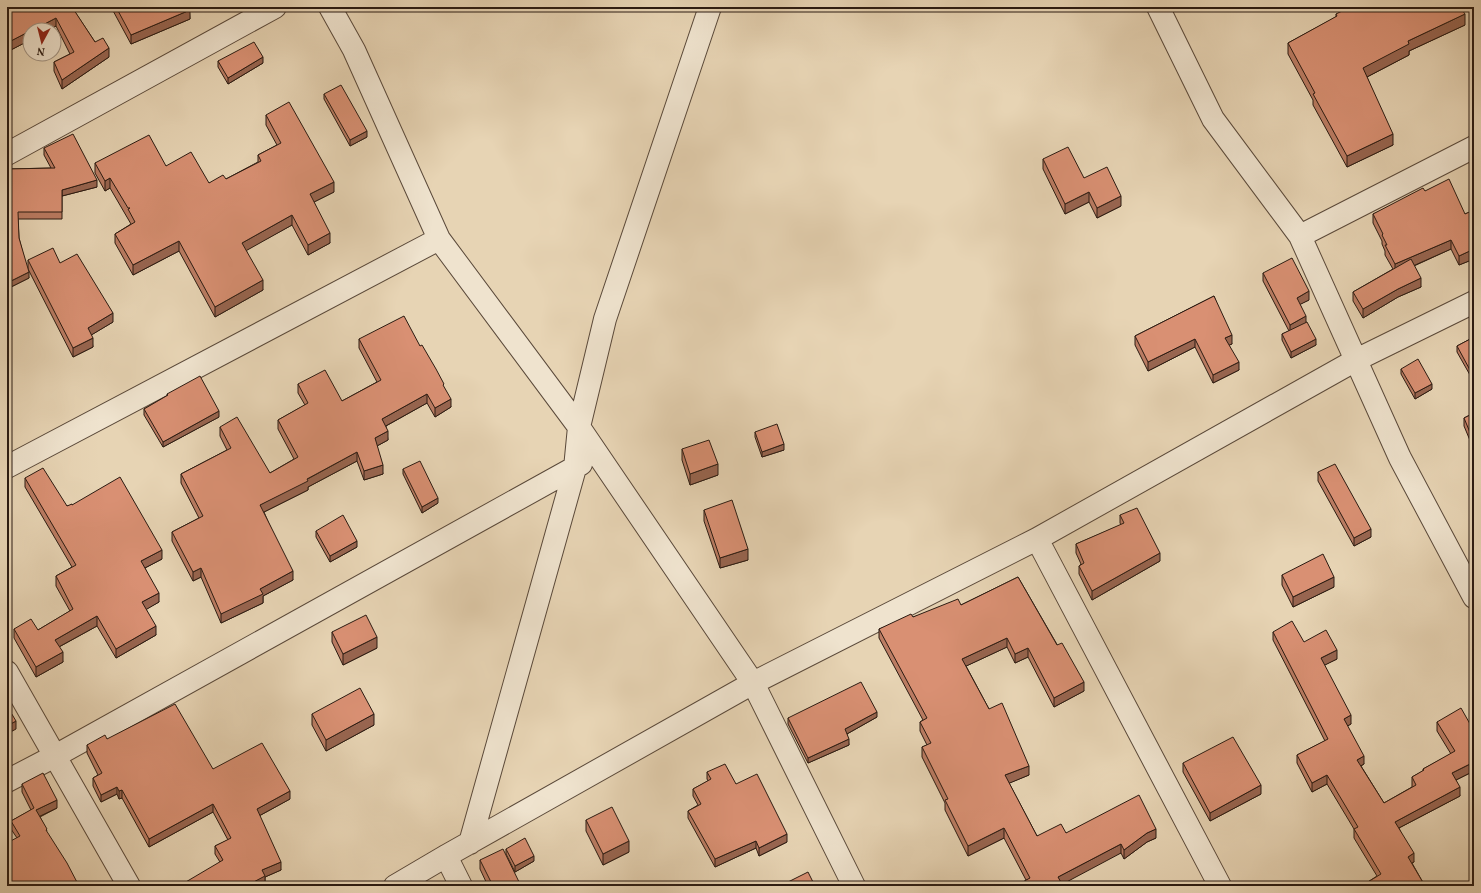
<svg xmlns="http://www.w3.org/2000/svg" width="1481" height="893" viewBox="0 0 1481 893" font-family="Vollkorn,serif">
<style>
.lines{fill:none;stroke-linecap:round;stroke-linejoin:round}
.minor-casing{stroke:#5a493a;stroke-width:24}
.minor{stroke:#efe3ce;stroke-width:22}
.wall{fill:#bb7c63;stroke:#2b1b12}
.shaded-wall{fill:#986550;stroke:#2b1b12}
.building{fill:#d99073;stroke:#2b1b12}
</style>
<rect width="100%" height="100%" fill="#e7d4b4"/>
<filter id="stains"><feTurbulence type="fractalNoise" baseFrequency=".005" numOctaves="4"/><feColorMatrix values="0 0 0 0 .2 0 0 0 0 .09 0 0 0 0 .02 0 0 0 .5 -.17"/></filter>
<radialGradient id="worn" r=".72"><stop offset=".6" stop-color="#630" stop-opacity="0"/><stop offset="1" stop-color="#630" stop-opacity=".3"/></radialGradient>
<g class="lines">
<g class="minor-casing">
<path id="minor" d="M330 7 354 50 439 239 579 427 753 683 854 886
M1158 7 1213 119 1300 236 1400 458 1474 597
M7 154 275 7
M1300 236 1474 147
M7 467 439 239
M1037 539 1220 886
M7 672 129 886
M7 781 55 756 581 464
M470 843 575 468 579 427 605 319 710 7
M446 856 461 886
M395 886 446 856 753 683 1037 539 1356 360 1474 302"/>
</g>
<use href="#minor" class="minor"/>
</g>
<path class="wall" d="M7 7 75 12 95 42 109 57 62 89 54 71V62L70 54 56 26 49 30H30V40L7 52Z
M111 7H189L190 19 131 44Z
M1336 14 1465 25 1409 51V55L1367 77 1393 145 1347 167 1313 105V100L1288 54V43L1336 17Z
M218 61 263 63 228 84 218 67Z
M324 94 367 137 350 146 324 99Z
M266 115 334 192 314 202 330 243 308 255 292 225 246 250 263 290 215 317 179 251 133 275 115 243V234L131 224 110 188 105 191 95 173V163L166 166 209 183 226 179 258 162V155L277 145 266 125Z
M44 148 97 187 62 196V219H18L19 238 29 278 11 287 8 283 7 284V169L51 168 44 155Z
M1043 159 1084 178 1121 206 1097 218 1089 202 1065 214 1043 169Z
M1425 191 1465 214 1474 210V260V259L1459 265 1451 249 1414 266 1421 287 1398 297 1363 318 1353 301V292L1393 269 1385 255V251L1382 244V241L1373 223V214Z
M28 260 60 263 113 322 91 335 93 347 73 357 28 269Z
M1263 273 1309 300 1300 304 1306 322 1316 345 1291 358 1282 340V334L1289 331 1263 281Z
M1214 296 1232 344 1229 345 1239 370 1213 383 1195 347 1148 371 1135 345V336Z
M1474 337 1470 375 1457 352V346Z
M359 339 420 346 444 388 451 407 435 417 427 403 386 426 388 440 377 446 383 474 364 480 357 461 308 487V490L264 512 293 580 263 596V603L221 623 201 577 193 581 172 541V532L199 518 181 483V474L227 450 220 436V427L270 473 294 459 278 429V420L305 405 298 393V384L342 401 377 382 359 348Z
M1401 369 1432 389 1415 399 1401 374Z
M167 394 219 417 163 447 144 415V409L167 396Z
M1474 413V450L1464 426V418Z
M755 432 784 450 762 457 755 437Z
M682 449 718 475 690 485 682 460Z
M403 469 438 503 422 513 403 474Z
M1318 472 1371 537 1354 546 1318 481Z
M25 478 67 506 72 505 162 559 145 568 159 602 146 609 156 635 116 658 97 626 59 647 63 662 36 677 14 638V629L38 630 70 611 56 586V576L72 567 25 487Z
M704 510 748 560 720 568 704 521Z
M1120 515 1160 561 1092 600 1079 574V566L1081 564 1076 553V544L1121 525 1120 523Z
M316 531 357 547 330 562 316 537Z
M1282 575 1334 587 1293 607 1282 585Z
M1018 577 1084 691 1054 707 1028 657 1015 663 1007 647 966 666 989 709 1029 775 1009 783 1037 836 1066 833 1156 838 1147 842 1124 859 1121 853 1026 880 1004 838 968 856 945 810V803L922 757V747L927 745 920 731V722L923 720 879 638V629L913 617 961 605Z
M332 632 377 648 343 665 332 642Z
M1273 632 1337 659 1324 665 1351 724 1347 726 1364 764 1361 766 1384 803 1412 787V777L1423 771V769L1451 754 1437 731V722L1474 731V771L1456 780 1460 796 1399 828 1414 862 1412 863 1425 886H1363V885L1377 876 1354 838V829L1327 784 1312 792 1297 763V755L1325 741 1273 640Z
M312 714 374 725 326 751 312 725Z
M877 717 847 734 849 745 808 763 788 724V718Z
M107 739 213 769 290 799 259 816 281 870 265 877V884L220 862 215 854V846L228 840 213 812 149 847 122 798 119 799 117 794 101 802 93 786V778L98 775 87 753V745Z
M1183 763 1261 794 1210 821 1183 772Z
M707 772 736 784 787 842 759 856 756 848 715 867 688 818V811L698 805 693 796V789L708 781 707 779Z
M22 784 57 808 40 817 47 831 17 838 11 829V821L31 810 22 792Z
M586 820 629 852 603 865 586 831Z
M506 849 534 861 515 872 506 854Z
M480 860 521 886H488L480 869Z"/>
<path class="shaded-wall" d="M71 7H85L71 14Z
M432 7H438L432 10Z
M190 10V19L131 44V35Z
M1465 14V25L1409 51V55L1363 79V68L1408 41Z
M56 18V26L49 30H33Z
M30 31V40L7 52V43Z
M109 48V57L62 89V80Z
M263 57V63L228 84V78Z
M367 131V137L350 146V140Z
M1393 134V145L1347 167V156Z
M110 178V188L105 191V181Z
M97 180V187L62 196V190Z
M334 182V192L310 204V194Z
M1089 192V202L1065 214V204Z
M1121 196V206L1097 218V208Z
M292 215V225L242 253V243Z
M330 233V243L308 255V245Z
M1451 240V249L1395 274V264Z
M179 241V251L133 275V265Z
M1474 249V259L1459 265V256Z
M29 272V278L11 287V281Z
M8 276V283L7 284V277Z
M1421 278V287L1398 297 1363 318V309L1398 289Z
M263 280V290L215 317V307Z
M1309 291V300L1297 306V298Z
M113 313V322L88 337V328Z
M1306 316V325L1290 334V325Z
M1232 335V344L1225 347V338Z
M93 338V347L73 357V348Z
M1195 339V347L1148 371V362Z
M1316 339V345L1291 358V352Z
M1239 362V370L1213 383V375Z
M1474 367V373L1470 375V370Z
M1432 384V389L1415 399V393Z
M427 394V403L382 428V419Z
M451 399V407L435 417V408Z
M219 411V417L163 447V442Z
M388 431V440L375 447V438Z
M784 444V450L762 457V452Z
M357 452V461L308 487V490L260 514V505Z
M718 464V475L690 485V474Z
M383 465V474L364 480V471Z
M438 498V503L422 513V507Z
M1371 529V537L1354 546V538Z
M357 541V547L330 562V556Z
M748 549V560L720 568V558Z
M162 550V559L141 570V561Z
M1160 553V561L1092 600V591Z
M201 568V577L193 581V572Z
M293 571V580L263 596V603L221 623V614L260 589Z
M1334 577V587L1293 607V597Z
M159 593V602L142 612V602Z
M97 616V626L55 649V640Z
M156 626V635L116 658V649Z
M377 637V648L343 665V654Z
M1007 638V647L962 668V659Z
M1028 648V657L1015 663V654Z
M1337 650V659L1321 667V658Z
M63 652V662L36 677V667Z
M1084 682V691L1054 707V698Z
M877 712V717L845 735V729Z
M374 714V725L326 751V740Z
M1351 715V724L1344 728V719Z
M16 721V729L7 734V726Z
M849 739V745L808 763V758Z
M1364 756V764L1357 768V760Z
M1474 762V771L1452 782V773Z
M1029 766V775L1005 785V775Z
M1327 775V784L1312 792V783Z
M1261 785V794L1210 821V813Z
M117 787V794L101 802V795Z
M1460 787V796L1395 830V822Z
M122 790V798L119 799V791Z
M290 791V799L257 817V809Z
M57 800V808L36 818V810Z
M213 804V812L149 847V839Z
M1004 828V838L968 856V846Z
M1156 829V838L1147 842 1124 859V850L1147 833Z
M787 834V842L759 856V848Z
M629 841V852L603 865V854Z
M756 841V848L715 867V859Z
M1121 844V853L1059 886 1058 877Z
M1414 853V862L1408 865V857Z
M534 856V861L515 872V866Z
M281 862V870L265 877V884L261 886H246L262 870Z"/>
<path class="building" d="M7 7H72L95 42 103 38 109 48 62 80 54 62 74 52 56 18 33 30H30V31L7 43Z
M116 7H189L190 10 131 35Z
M1350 7H1460L1465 14 1408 41 1409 44 1363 68 1393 134 1347 156 1313 94 1315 93 1288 43 1337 16 1336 14Z
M254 42 263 57 228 78 218 61Z
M341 85 367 131 350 140 324 94Z
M289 102 334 182 310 194 330 233 308 245 292 215 242 243 263 280 215 307 179 241 133 265 115 234 135 222 128 209 130 208H128L110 178 105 181 95 163 149 135 166 166 191 152 209 183 223 175 226 179 261 161 258 155 281 143 266 115Z
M73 134 97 180 62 190V212H18L19 238 29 272 11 281 8 276 7 277V169L55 168 44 148Z
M1068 147 1084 178 1107 167 1121 196 1097 208 1089 192 1065 204 1043 159Z
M1449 179 1465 214 1474 210V250V249L1459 256 1451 240 1395 264 1385 245H1387L1382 235 1383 234 1373 214 1423 188 1425 191Z
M53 248 60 263 77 254 113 313 88 328 93 338 73 348 28 260Z
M1292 258 1309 291 1297 298 1306 316 1290 325 1263 273Z
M1411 259 1421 278 1398 289 1363 309 1353 292Z
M1214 296 1232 335 1225 338 1239 362 1213 375 1195 339 1148 362 1135 336Z
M404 316 420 346 422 345 436 369 444 384 443 385 451 399 435 408 427 394 382 419 388 431 375 438 383 465 364 471 357 452 307 479 308 481 260 505 293 571 260 589 263 594 221 614 201 568 193 572 172 532 203 516 181 474 231 448 220 427 237 417 270 473 298 457 278 420 308 403 298 384 325 370 342 401 381 380 359 339Z
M1307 322 1316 339 1291 352 1282 334Z
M1474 337V367L1470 370 1457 346Z
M1418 359 1432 384 1415 393 1401 369Z
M200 376 219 411 163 442 144 409 168 395 167 394Z
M1474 413V442L1464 418Z
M777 424 784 444 762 452 755 432Z
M709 440 718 464 690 474 682 449Z
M420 461 438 498 422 507 403 469Z
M1335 464 1371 529 1354 538 1318 472Z
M43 468 67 506 72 504V505L120 477 162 550 141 561 159 593 142 602 156 626 116 649 97 616 55 640 63 652 36 667 14 629 31 619 38 630 73 609 56 576 76 565 25 478Z
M732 500 748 549 720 558 704 510Z
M1137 508 1160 553 1092 591 1079 566 1084 563 1076 544 1124 523 1120 515Z
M343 515 357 541 330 556 316 531Z
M1323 554 1334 577 1293 597 1282 575Z
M1018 577 1057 645 1062 643 1084 682 1054 698 1028 648 1015 654 1007 638 962 659 989 709 1002 703 1029 766 1005 775 1037 836 1061 824 1066 833 1139 795 1156 829 1147 833 1124 850 1121 844 1058 877 1063 886H1015L1030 878 1004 828 968 846 945 800 948 799 922 747 931 743 920 722 927 718 879 629 911 614 913 617 958 599 961 605Z
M366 615 377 637 343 654 332 632Z
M1292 621 1304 642 1326 630 1337 650 1321 658 1351 715 1344 719 1364 756 1357 760 1384 803 1416 785 1412 777 1424 770 1423 769 1455 751 1437 722 1461 708 1474 731V762L1452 773 1460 787 1395 822 1414 853 1408 857 1425 886H1364L1363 885 1381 874 1354 829 1358 827 1327 775 1312 783 1297 755 1328 739 1273 632Z
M861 682 877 712 845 729 849 739 808 758 788 718Z
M360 688 374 714 326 740 312 714Z
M175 704 213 769 262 743 290 791 257 809 281 862 262 870 265 876 246 886H179L223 860 215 846 231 838 213 804 149 839 122 790 119 791 117 787 101 795 93 778 102 773 87 745 105 735 107 739Z
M7 706 16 721 7 726Z
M1233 737 1261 785 1210 813 1183 763Z
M725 764 736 784 757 774 787 834 759 848 756 841 715 859 688 811 701 804 693 789 711 779 707 772Z
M43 773 57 800 36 810 47 829 46 830 67 863 79 886H7V843L20 836 11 821 34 808 22 784Z
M612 807 629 841 603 854 586 820Z
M525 838 534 856 515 866 506 849Z
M503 849 521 886H493L480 860Z
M808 872 815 886H780Z"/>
<rect width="1481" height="893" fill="none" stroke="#e7d4b4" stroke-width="24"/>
<rect x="8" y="8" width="1465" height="877" fill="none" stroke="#2b1b12" stroke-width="2"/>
<rect x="12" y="12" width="1457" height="869" fill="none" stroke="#2b1b12"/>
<g transform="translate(42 42) rotate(187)"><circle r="19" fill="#efe3ce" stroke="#a19383"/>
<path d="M0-3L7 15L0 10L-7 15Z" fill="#8f2418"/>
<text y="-6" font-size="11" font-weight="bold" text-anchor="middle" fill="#2b1b12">N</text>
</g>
<rect width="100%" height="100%" filter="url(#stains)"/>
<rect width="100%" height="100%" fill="url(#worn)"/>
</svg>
